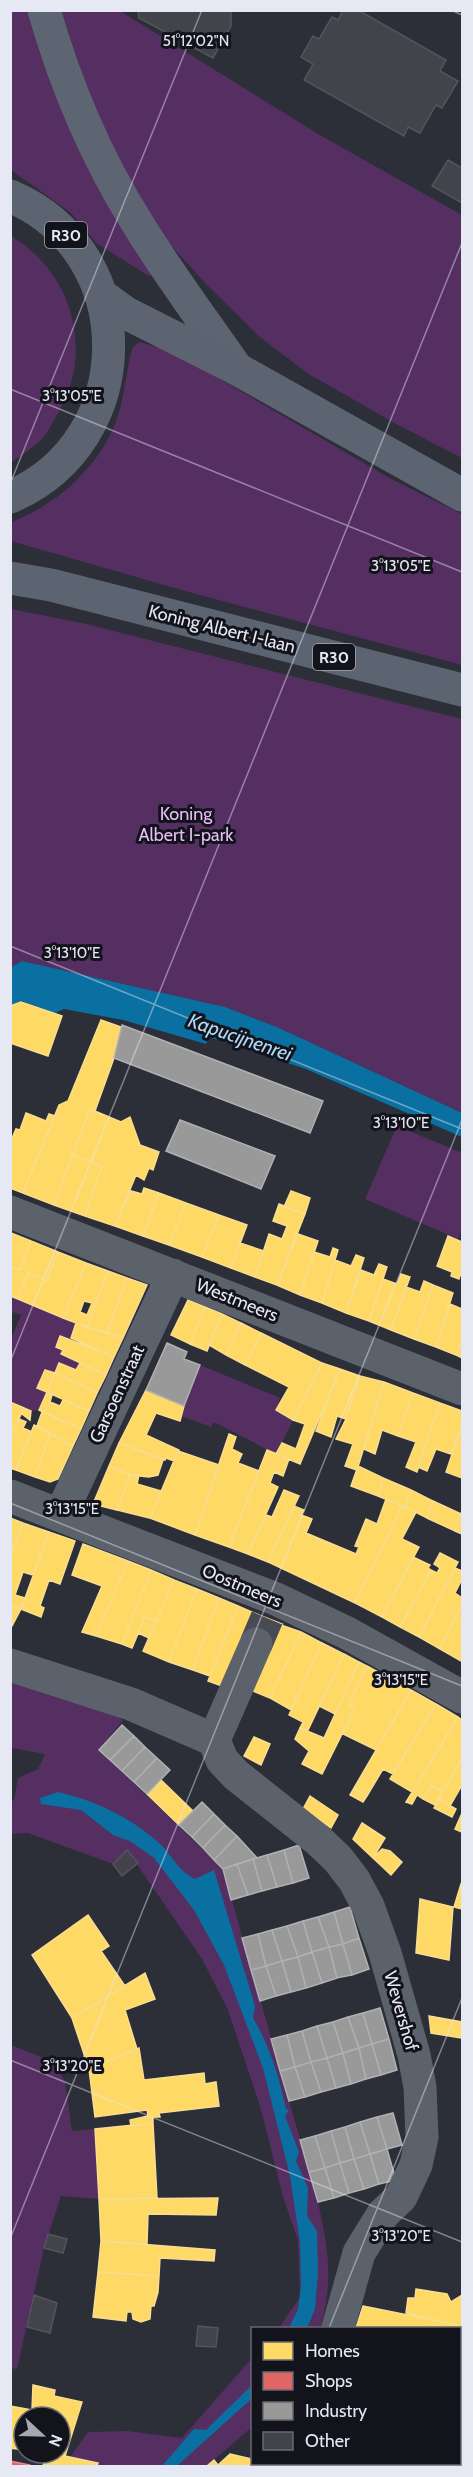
<svg xmlns="http://www.w3.org/2000/svg" width="473" height="2477" viewBox="0 0 473 2477" font-family="Cabin,sans-serif">
<style>
.green{fill:#552f62}
.water{fill:#0a70a1}
.homes{fill:#ffd966;stroke:#f8de91;stroke-width:1.5;fill-rule:evenodd}
.shops{fill:#e06666;stroke:#e28d91;stroke-width:1.5}
.industry{fill:#999;stroke:#b0b1b4;stroke-width:1.5}
.building{fill:#43434b;stroke:#54545c;stroke-width:1.5}
.lines{fill:none;stroke-linecap:round;stroke-linejoin:round}
.street-tunnel{stroke:#484a54;stroke-width:33;stroke-dasharray:33 16;stroke-linecap:butt}
.street{stroke:#5c626c;stroke-width:33}
.secondary{stroke:#5d6572;stroke-width:33}
.primary{stroke:#5c6471;stroke-width:33}
.ticks{fill:none;stroke:#e6e8f4;stroke-width:1.5;stroke-opacity:0.45}
.labels{text-anchor:middle;dominant-baseline:central;stroke-width:6;stroke-linejoin:round;paint-order:stroke}
.shield{fill:#12131b;stroke:#a6a8b3;stroke-width:1.5}
.shield-label{font-size:16px;font-weight:bold;fill:#e6e8f4}
.street-label{font-size:18px;fill:#e6e8f4;stroke:#12131b}
.park-label{font-size:18px;fill:#e8bdf5;stroke:#12131b}
.water-label{font-size:20px;font-style:italic;fill:#aed8f5;stroke:#12131b}
.ticks-label{font-size:15px;text-anchor:middle;fill:#e6e8f4;stroke:#12131b;stroke-width:6;stroke-linejoin:round;paint-order:stroke}
</style>
<rect width="100%" height="100%" fill="#2c2e38"/>
<path class="green" d="M11 11H32L155 271 149 276 96 243 71 213 11 170Z
M59 11H120L318 134 462 215V458L396 424 307 373 260 337 208 286 167 241 106 139Z
M11 236C74 273 96 356 55 418 51 426 46 435 40 441 31 449 20 456 11 463Z
M140 342 177 354 393 480 462 514V665L185 591 11 541V522C57 505 100 466 117 419 123 405 129 353 133 347 135 345 138 343 140 342Z
M11 609 82 623 462 719V1113L277 1027 225 1007 22 961 11 967Z
M397 1126 462 1153V1229L458 1239 365 1199Z
M11 1296 76 1323 70 1341 60 1337 56 1347 63 1350 62 1354 80 1363 76 1370 59 1364 39 1410 31 1411 11 1402V1339L21 1315 13 1312 11 1318Z
M200 1365 280 1398 276 1410 293 1420 276 1454 214 1422 211 1427 181 1416Z
M10 1674 107 1710 123 1720 99 1750 223 1869 318 2202C329 2254 333 2276 321 2328H279L300 2297 298 2240 284 2200 260 2106 228 2010 202 1959 127 1850 113 1864 28 1833 11 1834V1802L14 1800 18 1778 38 1769 45 1754 11 1748Z
M11 2045 54 2062 65 2082 72 2131 95 2129 99 2199 61 2196 44 2248 17 2369 11 2368Z
M252 2358V2427L207 2466H97V2463L70 2457 88 2432 127 2431 182 2438Z"/>
<path class="water" d="M22 961 225 1007 277 1027 462 1113V1137L306 1069 209 1037 206 1044 123 1020 64 1009 55 1013 22 1001 11 1006V967Z
M58 1792C96 1801 130 1817 159 1843 172 1855 178 1871 195 1879L214 1870 255 2006 253 2018C270 2047 279 2076 286 2109L289 2110 285 2116 299 2152 296 2161 308 2188 307 2216 317 2231 318 2272 315 2309 307 2328H289L298 2309 301 2286 300 2242 290 2176 263 2068 224 1965 194 1910 154 1858 130 1841 113 1835 81 1810 41 1804 40 1798Z
M252 2385V2397L249 2401 177 2466H162L194 2429 206 2430Z"/>
<path class="homes" d="M21 1002 62 1016 48 1056 10 1043V1006Z
M101 1020 121 1027 114 1058 95 1111 90 1109 54 1205 23 1193 59 1105 68 1101Z
M90 1109 121 1122 130 1117 140 1145 159 1152 153 1170 149 1168 144 1180 136 1175 115 1226 85 1216 102 1166 73 1155Z
M26 1113 46 1121 49 1114 55 1116 23 1193 10 1188V1143L16 1129 20 1130Z
M73 1155 102 1166 85 1216 54 1205Z
M144 1188 159 1193 143 1236 115 1226 131 1191 142 1194Z
M291 1191 310 1198 305 1214 284 1207Z
M159 1193 186 1203 169 1245 143 1236Z
M186 1203 219 1215 202 1257 169 1245Z
M279 1204 305 1214 277 1285 255 1277 269 1234 282 1239 287 1226 273 1221Z
M219 1215 247 1225 231 1268 202 1257Z
M11 1233 31 1241 20 1270 10 1266Z
M298 1234 318 1241 300 1295 277 1285Z
M448 1236 462 1242V1276L460 1275 459 1279 451 1276 452 1272 437 1266Z
M31 1241 58 1252 46 1281 28 1273 18 1299 10 1296V1266L20 1270Z
M240 1243 264 1251 255 1277 231 1268Z
M333 1248 338 1250 322 1303 300 1295 314 1252 330 1257Z
M58 1252 86 1263 63 1318 18 1299 28 1273 46 1281Z
M356 1255 364 1258 346 1313 322 1303 335 1260 351 1266Z
M86 1263 108 1271 87 1327 63 1318ZM84 1301 92 1303 87 1315 80 1312Z
M379 1264 387 1267 369 1321 346 1313 361 1270 374 1275Z
M108 1271 127 1278 107 1333 87 1327Z
M401 1274 410 1277 391 1330 369 1321 383 1279 397 1284Z
M127 1278 147 1285 123 1338 107 1333Z
M424 1281 433 1285 414 1339 391 1330 406 1287 420 1292Z
M433 1285 453 1293 436 1347 414 1339Z
M188 1300 205 1307 190 1344 171 1335Z
M450 1304 462 1309V1341L456 1355 436 1347Z
M205 1307 222 1314 207 1351 190 1344Z
M222 1314 241 1323 226 1355 209 1345Z
M76 1323 123 1338 114 1357 71 1338Z
M241 1323 261 1333 245 1365 226 1355Z
M261 1333 322 1363 293 1420 276 1410 289 1387 245 1365Z
M60 1336 114 1357 106 1375 61 1354 63 1350 56 1347Z
M462 1341V1358L456 1355Z
M59 1363 76 1370 80 1363 106 1375 97 1393 55 1373Z
M322 1363 340 1369 300 1464 276 1454 282 1443 296 1449 305 1424 293 1420Z
M340 1369 360 1376 346 1419 337 1416 331 1437 316 1431Z
M45 1370 55 1373 47 1392 37 1388Z
M55 1373 97 1393 89 1411 47 1392Z
M360 1376 384 1382 357 1470 345 1466 353 1444 336 1439 346 1419Z
M384 1382 413 1393 398 1436 382 1430 375 1454 364 1449Z
M146 1390 184 1406 180 1421 156 1413 146 1435 179 1450 174 1461 166 1458 165 1460 119 1443Z
M47 1392 52 1395 50 1402 60 1406 63 1400 89 1411 81 1429 39 1410Z
M413 1393 440 1403 417 1472 406 1467 416 1442 398 1436Z
M10 1402 24 1408 10 1438Z
M440 1403 462 1411V1425L451 1454 436 1449 427 1471 418 1467Z
M24 1408 31 1411 30 1420 22 1414Z
M42 1412 81 1429 73 1446 37 1426Z
M19 1419 26 1422 23 1428 32 1432 16 1470 10 1468V1438Z
M34 1425 50 1434 35 1477 16 1470Z
M462 1425V1478L446 1472Z
M50 1434 73 1446 58 1479 50 1482 35 1477Z
M229 1434 236 1437 232 1449 242 1454 238 1463 259 1471 229 1547 195 1535Z
M119 1443 163 1460 158 1475 149 1477 130 1475 109 1466Z
M267 1450 289 1459 283 1476 274 1472 270 1483 278 1487 248 1554 229 1547Z
M178 1451 219 1465 195 1535 150 1518Z
M109 1466 130 1475 117 1510 93 1504Z
M358 1466 383 1478 378 1496 351 1486Z
M130 1475H139L137 1484 161 1491 150 1518 117 1510Z
M383 1478 411 1490 405 1507 378 1496Z
M284 1490 299 1496 268 1562 248 1554 266 1515 272 1517Z
M411 1490 433 1501 427 1518 405 1507Z
M386 1499 402 1506 355 1603 268 1562 294 1506 304 1510 301 1515 312 1519 306 1533 356 1554 359 1547 355 1546 366 1519 377 1524Z
M433 1501 461 1514 455 1531 427 1518Z
M402 1506 416 1512 402 1539 419 1547 382 1617 355 1603Z
M462 1511V1534L455 1531Z
M10 1518 23 1523 10 1556Z
M23 1523 49 1532 33 1575 23 1572 15 1595 25 1598 21 1609 10 1605V1557Z
M49 1532 75 1541 60 1584 49 1580 40 1606 44 1608 41 1617 21 1609Z
M83 1544 128 1561 96 1636 82 1632 102 1586 72 1575Z
M440 1553 458 1562 419 1637 400 1627 431 1570 437 1573 440 1568 434 1564Z
M413 1557 430 1565 428 1568 431 1570 400 1627 382 1617Z
M128 1561 151 1570 122 1644 96 1636Z
M455 1568 462 1571V1579L455 1593 462 1598V1605L440 1649 419 1637Z
M151 1570 174 1580 156 1621 145 1617 132 1648 122 1644Z
M174 1580 197 1589 169 1662 143 1651Z
M197 1589 219 1598 193 1670 169 1662Z
M219 1598 238 1606 210 1676 193 1670Z
M10 1605 21 1609 12 1626 10 1625Z
M462 1605V1659L461 1661 440 1649Z
M238 1606 259 1615 225 1687 208 1681Z
M259 1615 282 1624 275 1627 266 1649 248 1639Z
M145 1617 156 1621 149 1638 138 1633Z
M278 1624 301 1632 270 1698 248 1689Z
M301 1632 322 1643 291 1710 270 1698Z
M322 1643 344 1654 308 1730 300 1728 303 1722 289 1715Z
M344 1654 359 1662 335 1714 319 1706Z
M359 1662 367 1666 349 1705 355 1708 322 1774 302 1764 309 1751 295 1739 300 1728 324 1738Z
M367 1666 411 1690 376 1750 343 1734 355 1708 349 1705Z
M411 1690 436 1704 393 1774 383 1769 367 1796 354 1788Z
M436 1704 458 1717 412 1792 390 1779Z
M458 1717 462 1720V1758L443 1792 431 1786 423 1799 417 1795 412 1804 406 1802Z
M254 1737 270 1744 261 1765 244 1756Z
M462 1758V1785L450 1806 439 1799Z
M161 1780 193 1811 179 1825 147 1794Z
M431 1786 443 1792 435 1805 423 1799Z
M354 1788 367 1796 363 1802 350 1795Z
M310 1796 338 1815 331 1828 303 1809Z
M439 1799 456 1809 452 1817 434 1808Z
M462 1813V1832L455 1829Z
M362 1823 385 1838 373 1858 353 1839Z
M382 1849 390 1851 402 1862 391 1875 373 1858Z
M461 1884 462 1885V1909L454 1907Z
M420 1899 453 1907 449 1960 416 1953Z
M88 1915 109 1946 101 1951 125 1986 72 2018 32 1955Z
M145 1973 155 1999 125 2010 137 2049 89 2069 72 2018Z
M429 2016 462 2022V2038L431 2033Z
M139 2048 144 2080 204 2073 205 2084 216 2082 219 2106 159 2113 160 2117H153V2123L131 2126 130 2120 148 2116 147 2110 95 2117 89 2069Z
M153 2123 157 2198 99 2199 95 2129Z
M218 2198 216 2215 148 2214 147 2244 101 2241 99 2199Z
M101 2241 215 2250 214 2261 160 2258 159 2276 98 2272Z
M98 2272 159 2276 158 2292 154 2306H151L150 2319 141 2322 133 2319 132 2312H127L126 2321 93 2317Z
M416 2289 447 2294 451 2302 462 2295V2337H460L458 2325 406 2313 408 2298H415Z
M363 2306 458 2325 457 2328H356Z
M460 2337H462V2359H460Z
M460 2359H462V2379L460 2378Z
M460 2378 462 2379V2406L460 2405Z
M33 2385 55 2390 54 2396 82 2402 77 2418 32 2410Z
M10 2406 77 2418 65 2456 98 2463 97 2466H43L45 2455 36 2453H60V2417H24V2450L10 2448Z
M461 2443 462 2466H457L460 2464Z
M230 2454 252 2459V2464H259V2466H207L214 2460 218 2465Z
M259 2464H298L301 2466H259Z"/>
<path class="shops" d="M10 2461 30 2465V2466H10Z"/>
<path class="industry" d="M122 1025 323 1101 310 1133 114 1058Z
M180 1120 275 1156 261 1189 166 1151Z
M167 1343 187 1352 184 1359 200 1365 184 1406 146 1390Z
M122 1725 134 1736 110 1760 99 1750Z
M134 1736 145 1747 122 1771 110 1760Z
M145 1747 157 1758 134 1782 122 1771Z
M157 1758 170 1770 147 1794 134 1782Z
M202 1802 214 1814 192 1837 179 1825Z
M214 1814 225 1825 203 1848 192 1837Z
M225 1825 237 1836 214 1860 203 1848Z
M237 1836 257 1858 223 1869 214 1860Z
M299 1845 309 1878 293 1883 284 1850Z
M284 1850 293 1883 277 1887 267 1855Z
M267 1855 277 1887 262 1891 253 1859Z
M253 1859 262 1891 248 1895 237 1864Z
M237 1864 248 1895 231 1900 223 1869Z
M350 1907 359 1938 343 1944 334 1912Z
M334 1912 343 1944 329 1947 318 1917Z
M318 1917 329 1947 312 1952 303 1921Z
M303 1921 312 1952 298 1957 287 1926Z
M287 1926 298 1957 282 1961 272 1930Z
M272 1930 282 1961 266 1966 258 1934Z
M258 1934 266 1966 251 1970 242 1938Z
M359 1938 369 1969 352 1975 343 1944Z
M343 1944 352 1975 337 1978 329 1947Z
M329 1947 337 1978 322 1983 312 1952Z
M312 1952 322 1983 306 1988 298 1957Z
M298 1957 306 1988 291 1992 282 1961Z
M282 1961 291 1992 276 1996 266 1966Z
M266 1966 276 1996 260 2001 251 1970Z
M380 2008 389 2039 372 2044 363 2013Z
M363 2013 372 2044 359 2048 348 2017Z
M348 2017 359 2048 343 2053 333 2022Z
M333 2022 343 2053 327 2058 317 2026Z
M317 2026 327 2058 311 2062 302 2031Z
M302 2031 311 2062 295 2067 287 2035Z
M287 2035 295 2067 280 2071 271 2039Z
M389 2039 397 2070 381 2075 372 2044Z
M372 2044 381 2075 366 2079 359 2048Z
M359 2048 366 2079 351 2084 343 2053Z
M343 2053 351 2084 336 2088 327 2058Z
M327 2058 336 2088 321 2092 311 2062Z
M311 2062 321 2092 305 2097 295 2067Z
M295 2067 305 2097 289 2101 280 2071Z
M393 2113 402 2145 387 2149 377 2117Z
M377 2117 387 2149 370 2154 360 2122Z
M360 2122 370 2154 354 2159 345 2127Z
M345 2127 354 2159 340 2163 331 2131Z
M331 2131 340 2163 325 2168 315 2136Z
M315 2136 325 2168 309 2172 300 2140Z
M387 2149 396 2180 379 2184 370 2154Z
M370 2154 379 2184 364 2189 354 2159Z
M354 2159 364 2189 349 2193 340 2163Z
M340 2163 349 2193 334 2198 325 2168Z
M325 2168 334 2198 318 2202 309 2172Z"/>
<path class="building" d="M138 10H231V26L213 58 139 18Z
M343 10H358L446 60 440 71 458 81 442 108 436 105 420 133 408 127 404 136 304 80 313 64 301 57 313 36 319 39 332 17 338 20Z
M448 160 462 168V203L432 186Z
M127 1850 138 1863 122 1876 113 1864Z
M48 2234 67 2239 63 2253 44 2248Z
M34 2295 57 2303 50 2333 27 2327Z
M198 2326 218 2328 216 2347 196 2346Z"/>
<g class="lines">
<path class="street-tunnel" d="M256 1644 267 1618
M460 2459H462"/>
<path class="street" d="M10 1212 462 1389
M10 1496 276 1599 347 1633 462 1697
M61 1514 173 1275
M10 1665 131 1704 214 1740 222 1760 236 1775 318 1840 338 1859 354 1880 368 1906 385 1953 414 2055 420 2087 422 2137 416 2165 401 2197 383 2214 359 2253 338 2328
M214 1740 256 1644
M327 2466 330 2464"/>
<path class="secondary" d="M44 10C65 83 96 157 136 221 167 272 203 320 237 369"/>
<path class="primary" d="M10 196C142 252 141 441 10 497
M100 294 126 313 237 369 462 495
M10 578 51 585 462 690"/>
</g>
<path class="ticks" d="M451 10 462 15M10 389 462 572M10 484 202 10M10 946 462 1129M10 1362 462 243M10 1503 462 1686M10 2060 462 2242M10 2239 462 1120M329 2328 462 1998M273 2466 274 2464"/>
<g class="labels">
<g class="shield">
<rect x="45" y="222" width="42" height="26" rx="4.5"/>
<rect x="313" y="644" width="42" height="26" rx="4.5"/>
</g>
<g class="shield-label">
<text x="66" y="235">R30</text>
<text x="334" y="657">R30</text>
</g>
<g class="street-label">
<text transform="translate(222 629) rotate(14)">Koning Albert I-laan</text>
<text transform="translate(237 1300) rotate(22)">Westmeers</text>
<text transform="translate(117 1394) rotate(-65)">Garsoenstraat</text>
<text transform="translate(242 1586) rotate(23)">Oostmeers</text>
<text transform="translate(401 2011) rotate(74)">Wevershof</text>
</g>
<g class="park-label">
<text x="186" y="814">Koning<tspan x="186" dy="21">Albert I-park</tspan></text>
</g>
<g class="water-label">
<text transform="translate(240 1037) rotate(19)">Kapucijnenrei</text>
</g>
</g>
<g class="ticks-label">
<text x="196" y="46">51°12'02"N</text>
<text x="72" y="401">3°13'05"E</text>
<text x="401" y="571">3°13'05"E</text>
<text x="72" y="958">3°13'10"E</text>
<text x="401" y="1128">3°13'10"E</text>
<text x="72" y="1514">3°13'15"E</text>
<text x="401" y="1685">3°13'15"E</text>
<text x="72" y="2071">3°13'20"E</text>
<text x="401" y="2241">3°13'20"E</text>
</g>
<rect width="473" height="2477" fill="none" stroke="#e6e8f4" stroke-width="24"/>
<rect x="251" y="2327" width="210" height="138" fill="#12131b" stroke="#676872" stroke-width="1.5"/>
<rect x="263" y="2342" width="30" height="18" fill="#ffd966" stroke="#676872" stroke-width="1.5"/>
<text x="305" y="2357" font-size="18" fill="#e6e8f4">Homes</text>
<rect x="263" y="2372" width="30" height="18" fill="#e06666" stroke="#676872" stroke-width="1.5"/>
<text x="305" y="2387" font-size="18" fill="#e6e8f4">Shops</text>
<rect x="263" y="2402" width="30" height="18" fill="#999999" stroke="#676872" stroke-width="1.5"/>
<text x="305" y="2417" font-size="18" fill="#e6e8f4">Industry</text>
<rect x="263" y="2432" width="30" height="18" fill="#43434b" stroke="#676872" stroke-width="1.5"/>
<text x="305" y="2447" font-size="18" fill="#e6e8f4">Other</text>
<g transform="translate(42 2435) rotate(112)"><circle r="28" fill="#12131b" stroke="#676872" stroke-width="1.5"/>
<path d="M0-4.5L10 22L0 15L-10 22Z" fill="#a5a7b2"/>
<text y="-9" font-size="16" font-weight="bold" text-anchor="middle" fill="#e6e8f4">N</text>
</g>
</svg>
